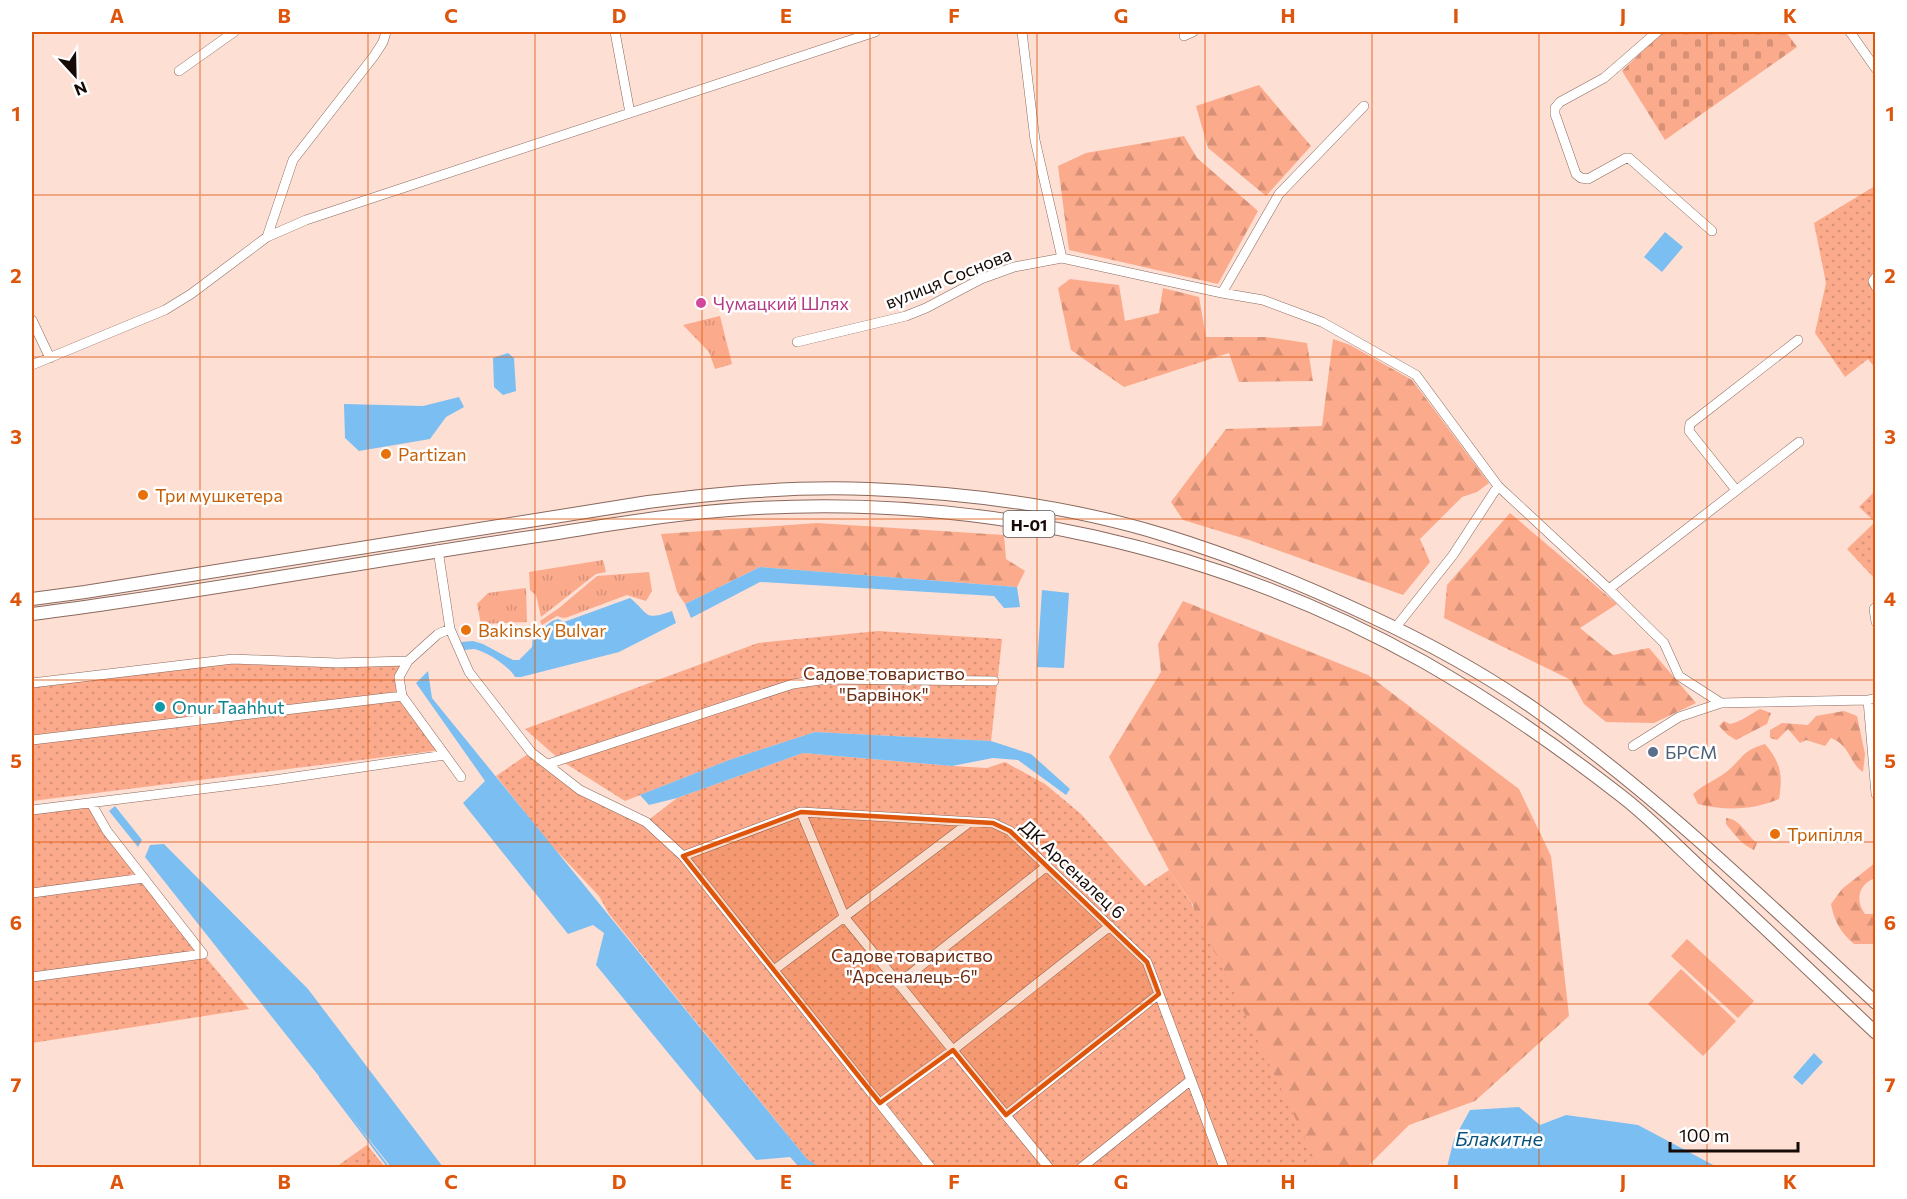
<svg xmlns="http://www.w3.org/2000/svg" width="1907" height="1199" viewBox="0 0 1907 1199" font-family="Commissioner,sans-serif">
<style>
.grass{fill:url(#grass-tufts)}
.forest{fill:url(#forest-firs)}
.cemetery{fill:url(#cemetery-stones)}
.park{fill:url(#park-dots)}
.pitch{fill:#fbaa8c}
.water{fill:#7abef2}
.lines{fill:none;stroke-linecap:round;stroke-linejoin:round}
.stream{stroke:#7abef2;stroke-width:2}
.minor-casing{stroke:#8a695d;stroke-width:10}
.major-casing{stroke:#8a695d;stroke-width:14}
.minor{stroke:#fff;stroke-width:9}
.major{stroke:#fff;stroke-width:12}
.marked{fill:#de550c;fill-opacity:0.2;stroke:#de550c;stroke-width:4.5;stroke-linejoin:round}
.grid{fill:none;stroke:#de550c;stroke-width:1.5;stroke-opacity:0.55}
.hotel-dot{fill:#d1479c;stroke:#fff;stroke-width:2}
.food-dot{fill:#e8710a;stroke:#fff;stroke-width:2}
.culture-dot{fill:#0f9aa8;stroke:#fff;stroke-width:2}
.service-dot{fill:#5c6f8a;stroke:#fff;stroke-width:2}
.labels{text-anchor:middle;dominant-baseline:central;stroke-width:5;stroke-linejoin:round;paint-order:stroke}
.shield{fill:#fff;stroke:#5c5451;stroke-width:1.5}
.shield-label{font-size:16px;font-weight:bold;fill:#160a06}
.street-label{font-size:18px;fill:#160a06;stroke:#fff}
.hotel-label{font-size:18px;fill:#b23c85;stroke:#fff;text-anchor:start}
.food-label{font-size:18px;fill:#c56008;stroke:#fff;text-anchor:start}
.park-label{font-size:18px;fill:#6a2e15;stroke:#fff}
.culture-label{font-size:18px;fill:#0d838f;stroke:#fff;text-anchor:start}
.service-label{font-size:18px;fill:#4e5e75;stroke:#fff;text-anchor:start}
.water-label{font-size:20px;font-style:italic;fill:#0d527c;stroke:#fff}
.neatline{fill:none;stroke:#de550c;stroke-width:2}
.grid-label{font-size:20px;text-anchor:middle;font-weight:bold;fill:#de550c}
</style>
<defs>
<pattern id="grass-tufts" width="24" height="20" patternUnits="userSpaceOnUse" patternTransform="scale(1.5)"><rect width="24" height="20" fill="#fbaa8c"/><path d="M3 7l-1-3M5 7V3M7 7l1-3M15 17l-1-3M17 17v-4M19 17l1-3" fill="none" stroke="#d69177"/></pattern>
<pattern id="forest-firs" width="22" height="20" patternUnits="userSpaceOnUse" patternTransform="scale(1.5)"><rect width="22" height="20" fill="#fbaa8c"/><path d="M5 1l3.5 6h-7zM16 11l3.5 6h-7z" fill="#d69177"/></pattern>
<pattern id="cemetery-stones" width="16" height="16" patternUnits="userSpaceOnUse" patternTransform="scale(1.5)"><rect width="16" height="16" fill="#fbaa8c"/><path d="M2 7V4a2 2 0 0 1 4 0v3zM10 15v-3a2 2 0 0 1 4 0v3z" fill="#d69177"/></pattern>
<pattern id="park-dots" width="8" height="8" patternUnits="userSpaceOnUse" patternTransform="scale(1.5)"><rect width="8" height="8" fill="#fbaa8c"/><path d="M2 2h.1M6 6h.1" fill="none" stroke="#d69177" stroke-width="1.8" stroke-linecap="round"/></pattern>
</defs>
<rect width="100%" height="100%" fill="#fedfd4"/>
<path class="grass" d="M720 316 732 364 715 369 709 352 683 325Z
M603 560 606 572 596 574 541 617 536 595 530 590 529 572Z
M649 572 652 591 646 601 627 595 568 617 563 618 557 616 542 625 540 621 559 608 597 576Z
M526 588 527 622 481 624 477 604 488 593Z"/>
<path class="forest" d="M1259 85 1311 146 1266 196 1208 148 1196 106Z
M1184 136 1197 158 1258 211 1218 284 1069 250 1058 166 1086 153Z
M1070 279 1119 285 1125 321 1159 313 1163 288 1199 297 1206 337H1266L1307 343 1313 381 1239 382 1229 353 1124 387 1071 350 1058 288Z
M1333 339 1350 345 1412 380 1489 483 1477 492 1462 497 1420 539 1430 562 1403 595 1249 540 1183 520 1171 502 1226 429 1322 426Z
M1510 513 1617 604 1580 628 1613 655 1649 648 1696 703 1654 723 1606 722 1584 704 1571 680 1444 618 1447 585Z
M817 523 1004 535 1006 559 1025 571 1017 587 760 567 685 604 677 592 661 534Z
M1183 601 1368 675 1519 789 1551 856 1569 1016 1475 1101 1409 1125 1367 1167H1304L1230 1089 1193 905 1169 870 1109 757 1161 672 1158 644Z
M1760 709 1771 713 1767 724 1736 740 1728 735 1719 726 1724 721 1730 724C1741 722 1750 714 1760 709Z
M1844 711 1857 716 1865 754 1863 772C1849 763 1851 746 1831 738L1825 746 1806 740 1800 743 1788 729 1777 740 1770 738V730L1782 723 1808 725 1816 716Z
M1765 744C1781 763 1783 775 1779 799 1753 810 1726 811 1698 804L1693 794C1705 783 1719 779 1730 769 1744 756 1744 750 1765 744Z
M1726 818C1741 819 1746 835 1757 843L1754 850C1742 845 1734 834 1726 824Z
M1875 863V878C1858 885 1855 900 1865 914H1875V944H1854C1841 933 1834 921 1831 904L1842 889Z"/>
<path class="cemetery" d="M1662 32H1786L1797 47 1665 140 1622 71Z"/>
<path class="park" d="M1875 186V368L1868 359 1845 377 1815 333 1826 283 1814 223Z
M1875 491V579L1847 549 1875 522 1859 507Z
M878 631 1002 639 991 741 815 732 729 760 625 801 560 760 525 729 758 643Z
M233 659 399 661 402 696 441 750 32 801V682Z
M531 752 580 790 646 822 677 798 803 753 952 766 987 768 1005 762 1045 784 1081 814 1145 886 1169 870 1190 901 1319 1167H810L807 1159 609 914 599 896 551 845 496 776Z
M91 803 203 954 249 1009 32 1043V810Z
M367 1145 385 1167H336Z"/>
<path class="pitch" d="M1687 939 1754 1001 1738 1018 1671 956Z
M1681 969 1736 1021 1703 1056 1648 1004Z"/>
<path class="water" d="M1665 232 1683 247 1662 272 1644 257Z
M508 353 514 358 516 391 503 395 494 387 493 358Z
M459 397 464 407 446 417 430 439 359 451 345 438 344 404 423 406Z
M760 567 1017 587 1020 607 1004 608 994 596 760 582 691 618 685 604Z
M1042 590 1069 593 1064 668 1037 667Z
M630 598C651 615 643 621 672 611L676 623 619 652 521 677H515C510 667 486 651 474 649 471 649 468 650 464 650L461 642 473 641 483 644 513 660H519L532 647 533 636 552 621 558 619 564 622Z
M428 671 432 698 807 1159 819 1167H799L790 1157 756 1160 596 965 604 933 593 925 568 934 463 803 485 781 416 683Z
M815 732 991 741 1031 754 1070 789 1066 795 1018 760 993 758 952 766 803 753 677 798 649 805 640 795 729 760Z
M115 806 142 840 138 847 109 811Z
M164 844 308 989 443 1167H391L145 857 150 845Z
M1814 1053 1823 1062 1802 1085 1793 1077Z
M1519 1107 1540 1125 1566 1115 1638 1125 1717 1167H1447L1454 1139 1470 1110Z"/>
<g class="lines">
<path class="stream" d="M320 1077 389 1168"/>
<g class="minor-casing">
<path id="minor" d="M615 32 630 113
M1657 32 1604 78 1560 102 1555 108V114L1576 174 1581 178 1588 179 1626 158H1629L1712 231
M1850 32 1876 69
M1184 36 1193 32
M179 71 234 32
M267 237 293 160 374 56 383 42 386 32
M1062 258 1222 293 1263 300 1322 322 1416 375 1498 486 1609 589 1799 442
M1876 277 1873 281 1876 287
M1222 293 1279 194 1364 106
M32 320 50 358
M797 342 906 316 926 308 981 279 1014 267 1062 258 1035 140 1022 32
M32 365 165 310 191 294 267 237 306 220 875 32
M1736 490 1689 431 1690 424 1798 340
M438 550 450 629 469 672 531 752 580 790 646 822 683 856 931 1168
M1609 589 1664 643 1679 676 1721 703
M1876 607 1874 609 1876 622
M1396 627 1453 555 1498 486
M450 629 438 634 408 661 399 677 402 696 461 777
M32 683 233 659 337 663 408 661
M1868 700 1876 794
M32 740 402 696
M1633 746 1679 717 1721 703 1868 700 1876 698
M548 764 793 684 827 679 994 681
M91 803 107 831 203 954
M32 810 274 780 445 755
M801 812 845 918 1049 1168
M683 856 801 812 993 823 1010 831 1147 962 1224 1168
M32 893 144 878
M774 970 970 822
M32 977 203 954
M898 984 1047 866
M880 1103 953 1050 1110 926
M1006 1115 1159 994
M1081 1168 1191 1080"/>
</g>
<g class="major-casing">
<path id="major" d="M32 599 85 592 648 502C721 493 795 486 869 489 967 493 1070 506 1164 535 1236 557 1302 584 1370 616 1426 642 1483 673 1533 708 1657 795 1765 901 1876 1003
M32 614C205 592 378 559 551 534 615 524 678 513 742 509 975 493 1220 547 1424 662 1494 702 1560 748 1624 798 1653 821 1679 848 1706 873 1763 926 1819 979 1876 1033"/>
</g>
<use href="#minor" class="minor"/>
<use href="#major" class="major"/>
</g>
<path class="marked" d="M801 812 993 823 1010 831 1147 962 1159 994 1006 1115 953 1050 880 1103 683 856Z"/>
<path class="grid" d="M200 32V1168M368 32V1168M535 32V1168M702 32V1168M870 32V1168M1037 32V1168M1205 32V1168M1372 32V1168M1539 32V1168M1707 32V1168M32 195H1876M32 357H1876M32 519H1876M32 680H1876M32 842H1876M32 1004H1876"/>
<circle class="hotel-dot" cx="701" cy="303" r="6"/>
<g class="food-dot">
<circle cx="386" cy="454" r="6"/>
<circle cx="143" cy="495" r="6"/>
<circle cx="466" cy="630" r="6"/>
<circle cx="1775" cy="834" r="6"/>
</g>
<circle class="culture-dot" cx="160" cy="707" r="6"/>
<circle class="service-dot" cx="1653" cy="752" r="6"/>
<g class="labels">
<rect class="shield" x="1003.5" y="511" width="51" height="26" rx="4.5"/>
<g class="shield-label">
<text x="1029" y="524">Н-01</text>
</g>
<g class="street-label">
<text transform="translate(948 278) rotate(-22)">вулиця Соснова</text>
<text transform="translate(1073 869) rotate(43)">ДК Арсеналец 6</text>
</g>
<g class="hotel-label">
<text x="713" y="303">Чумацкий Шлях</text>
</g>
<g class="food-label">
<text x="398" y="454">Partizan</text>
<text x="155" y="495">Три мушкетера</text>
<text x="478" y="630">Bakinsky Bulvar</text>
<text x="1787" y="834">Трипілля</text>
</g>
<g class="park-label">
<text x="884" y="673">Садове товариство<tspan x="884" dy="21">"Барвінок"</tspan></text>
<text x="912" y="955">Садове товариство<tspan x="912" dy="21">"Арсеналець-6"</tspan></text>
</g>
<g class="culture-label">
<text x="172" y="707">Onur Taahhut</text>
</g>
<g class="service-label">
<text x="1665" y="752">БРСМ</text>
</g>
<g class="water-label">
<text x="1499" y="1138">Блакитне</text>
</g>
</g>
<rect width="1907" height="1199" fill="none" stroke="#ffffff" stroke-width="66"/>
<g transform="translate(75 75) rotate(158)" stroke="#ffffff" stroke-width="4.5" paint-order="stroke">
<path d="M0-4.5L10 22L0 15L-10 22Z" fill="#160a06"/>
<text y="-9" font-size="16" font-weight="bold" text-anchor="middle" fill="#160a06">N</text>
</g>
<path d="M1670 1142v9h128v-9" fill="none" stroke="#160a06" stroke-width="3"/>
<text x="1679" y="1142" font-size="18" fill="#160a06" stroke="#ffffff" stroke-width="4.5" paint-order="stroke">100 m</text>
<rect x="33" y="33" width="1841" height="1133" class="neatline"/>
<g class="grid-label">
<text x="117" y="23">A</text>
<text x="284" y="23">B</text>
<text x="451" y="23">C</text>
<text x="619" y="23">D</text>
<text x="786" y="23">E</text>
<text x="954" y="23">F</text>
<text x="1121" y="23">G</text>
<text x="1288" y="23">H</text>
<text x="1456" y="23">I</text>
<text x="1623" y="23">J</text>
<text x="1790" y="23">K</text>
<text x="16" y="121">1</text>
<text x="1890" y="121">1</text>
<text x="16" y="283">2</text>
<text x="1890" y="283">2</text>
<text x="16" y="444">3</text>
<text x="1890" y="444">3</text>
<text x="16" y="606">4</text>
<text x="1890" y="606">4</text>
<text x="16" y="768">5</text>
<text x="1890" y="768">5</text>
<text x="16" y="930">6</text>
<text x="1890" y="930">6</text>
<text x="16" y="1092">7</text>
<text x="1890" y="1092">7</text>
<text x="117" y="1189">A</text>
<text x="284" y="1189">B</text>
<text x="451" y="1189">C</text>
<text x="619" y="1189">D</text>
<text x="786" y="1189">E</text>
<text x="954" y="1189">F</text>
<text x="1121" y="1189">G</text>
<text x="1288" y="1189">H</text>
<text x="1456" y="1189">I</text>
<text x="1623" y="1189">J</text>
<text x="1790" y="1189">K</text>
</g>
</svg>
